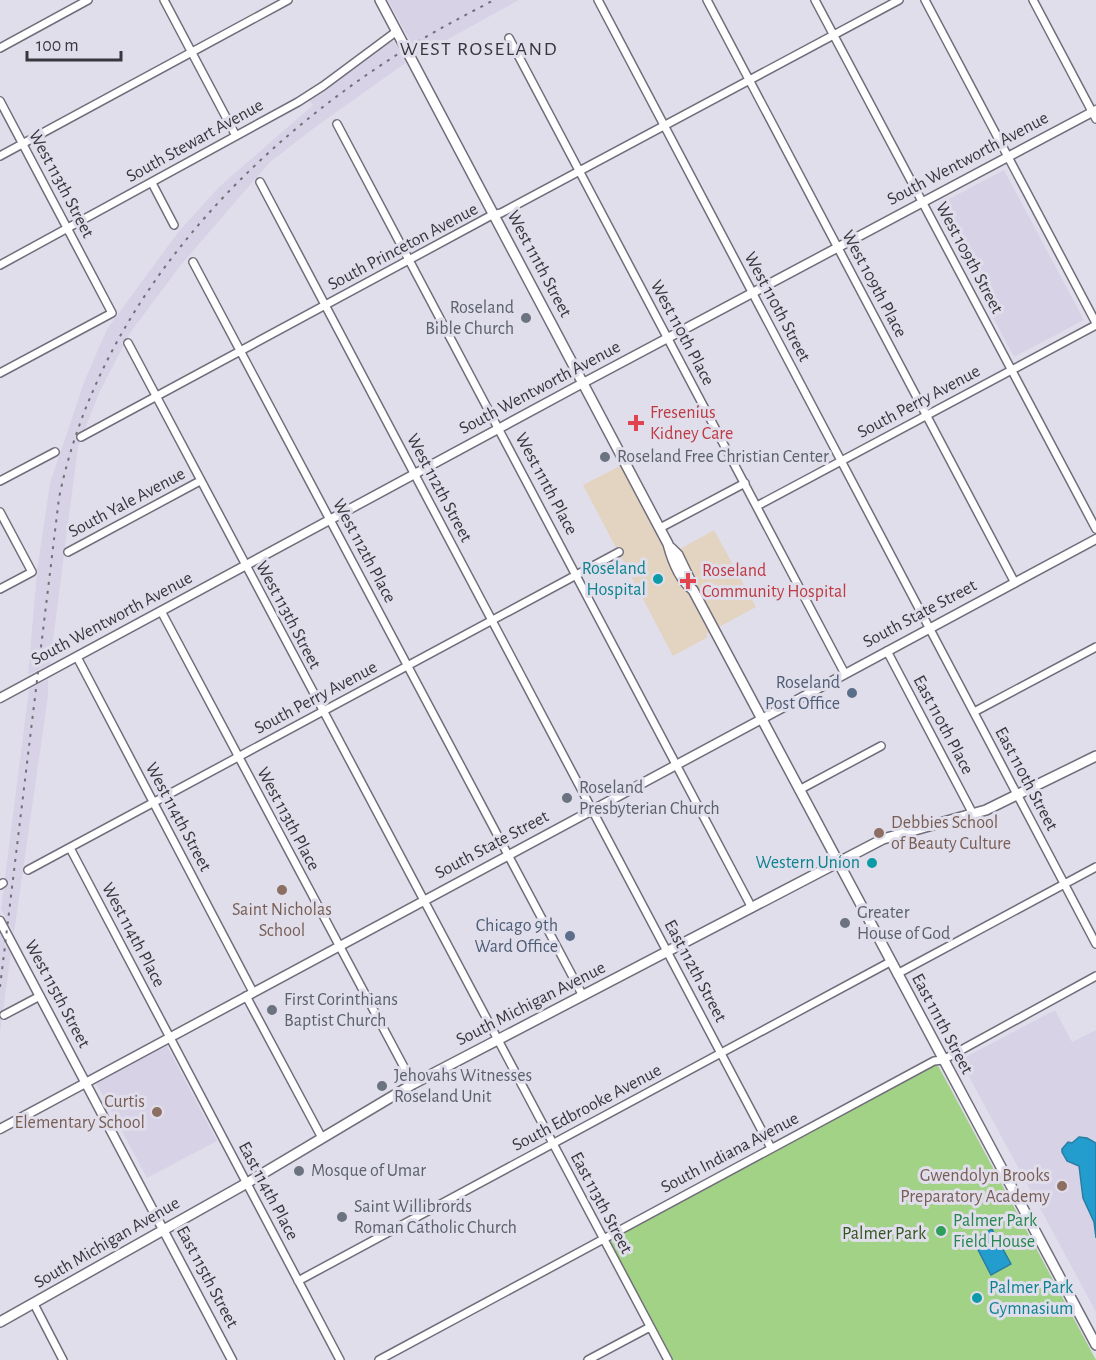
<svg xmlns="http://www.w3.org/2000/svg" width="1096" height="1360" viewBox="0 0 1096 1360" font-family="'Alegreya Sans',sans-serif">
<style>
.built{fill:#d8d2e7}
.medical{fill:#e2d4c1}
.green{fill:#a1d286}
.water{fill:#229dce;stroke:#297ea2;stroke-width:1.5}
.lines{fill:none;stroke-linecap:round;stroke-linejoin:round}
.minor-casing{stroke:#716d7a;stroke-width:10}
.tertiary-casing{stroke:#716d7a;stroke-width:11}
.secondary-casing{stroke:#716d7a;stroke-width:12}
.minor{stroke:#fff;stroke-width:7}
.tertiary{stroke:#fff;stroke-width:8}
.secondary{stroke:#fff;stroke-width:9}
.rail{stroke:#727078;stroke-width:2;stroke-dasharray:3 6;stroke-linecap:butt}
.worship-dot{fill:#6b7280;stroke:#e1deec;stroke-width:2}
.health-dot{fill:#e0444e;stroke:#e1deec;stroke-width:2}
.culture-dot{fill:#0f9aa8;stroke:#e1deec;stroke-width:2}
.service-dot{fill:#5c6f8a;stroke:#e1deec;stroke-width:2}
.education-dot{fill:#8d6e63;stroke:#e1deec;stroke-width:2}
.leisure-dot{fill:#2e9e5b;stroke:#e1deec;stroke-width:2}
.labels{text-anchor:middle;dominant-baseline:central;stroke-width:6;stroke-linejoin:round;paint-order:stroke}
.street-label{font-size:18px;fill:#39373d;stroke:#e1deec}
.worship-label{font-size:18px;fill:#5b616d;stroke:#e1deec;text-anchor:start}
.health-label{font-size:18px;fill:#be3a42;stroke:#e1deec;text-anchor:start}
.culture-label{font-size:18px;fill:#0d838f;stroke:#e1deec;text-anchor:end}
.service-label{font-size:18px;fill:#4e5e75;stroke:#e1deec;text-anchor:end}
.education-label{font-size:18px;fill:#785e54;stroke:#e1deec;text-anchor:end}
.leisure-label{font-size:18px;fill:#27864d;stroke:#e1deec;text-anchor:start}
.park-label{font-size:18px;fill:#32541d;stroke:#e1deec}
.neighbourhood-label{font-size:20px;letter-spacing:1.5px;fill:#39373d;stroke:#e1deec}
</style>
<rect width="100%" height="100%" fill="#e1deec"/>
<path class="built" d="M388 0H519L418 56Z
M393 40 407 62 314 128 269 163 181 265 130 333 99 393 78 447 50 664 28 675 37 571 50 483 84 382 107 329 179 231 219 187 313 105 309 100Z
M1004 170 1084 320 1014 357 934 207Z
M48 679V696L14 933 1 909 29 689Z
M0 934 11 954 0 1032Z
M1055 1010 1072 1042 1096 1030V1312L960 1060Z
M167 1046 217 1141 147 1178 96 1083Z"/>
<path class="medical" d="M622 465 669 555 714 530 756 607 706 634 708 637 673 656 583 485Z"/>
<path class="green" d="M934 1065 938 1066 941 1071 1096 1360H673L612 1248 611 1241 614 1236Z"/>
<path class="water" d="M1079 1137 1087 1138 1096 1143V1238L1094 1222 1083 1198 1079 1166 1067 1161 1062 1152V1149L1068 1142 1072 1143Z
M992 1229 1011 1264 991 1275 973 1240Z"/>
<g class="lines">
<g class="minor-casing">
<path id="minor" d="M164 0 236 136
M598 0 1096 944
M707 0 1015 583
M815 0 1096 529
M925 0 1096 323
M1033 0 1096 119
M509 38 845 674
M0 48 88 0
M0 101 112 313 0 373
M337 124 752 908
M0 156 288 0
M260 182 771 1148
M152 183 174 225
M193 262 583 996
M0 265 298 102 323 86 397 31
M128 343 668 1360
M81 437 492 215 501 213 899 0
M0 481 55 452
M757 506 1096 325
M0 512 32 572 0 589
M660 528 745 483
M68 552 200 481
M161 611 413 1084
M887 651 973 814
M77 657 253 992
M974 712 1096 647
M799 790 881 746
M70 848 340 1360
M28 870 619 552
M0 885 3 883
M897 974 1096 867
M246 996 322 1138
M4 1015 40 996
M298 1281 890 962
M34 1304 63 1360
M379 1360 934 1061 943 1060 1096 976
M588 1360 650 1327"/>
</g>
<g class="tertiary-casing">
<path id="tertiary" d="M0 698 583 383 1096 110
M0 921 232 1360
M0 1129 1096 539"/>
</g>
<g class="secondary-casing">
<path id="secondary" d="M380 0 668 544C672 559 679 579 693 590L1096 1345
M671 548 678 555 690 580
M0 1322 247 1183 413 1084 883 839 986 810 1096 756"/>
</g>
<use href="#minor" class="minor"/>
<use href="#tertiary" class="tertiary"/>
<use href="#secondary" class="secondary"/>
<path class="rail" d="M0 987 59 498C98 306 244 150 406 49 434 31 464 16 494 0"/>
</g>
<g class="worship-dot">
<circle cx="526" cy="318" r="6"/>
<circle cx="605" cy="457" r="6"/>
<circle cx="567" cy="798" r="6"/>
<circle cx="845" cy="923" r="6"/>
<circle cx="272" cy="1010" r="6"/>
<circle cx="382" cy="1086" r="6"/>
<circle cx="299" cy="1171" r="6"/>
<circle cx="342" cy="1217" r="6"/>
</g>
<g class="health-dot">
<path d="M633 414h6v6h6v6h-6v6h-6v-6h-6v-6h6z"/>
<path d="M685 572h6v6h6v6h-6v6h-6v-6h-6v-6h6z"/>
</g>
<g class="culture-dot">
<circle cx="658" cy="579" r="6"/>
<circle cx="872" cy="863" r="6"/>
<circle cx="977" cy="1298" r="6"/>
</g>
<g class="service-dot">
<circle cx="852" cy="693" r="6"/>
<circle cx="570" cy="936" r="6"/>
</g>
<g class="education-dot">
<circle cx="879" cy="833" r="6"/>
<circle cx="282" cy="890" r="6"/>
<circle cx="157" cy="1112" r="6"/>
<circle cx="1062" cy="1186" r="6"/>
</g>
<circle class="leisure-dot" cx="941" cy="1231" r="6"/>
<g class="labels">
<g class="street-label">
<text transform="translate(195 141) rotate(-29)">South Stewart Avenue</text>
<text transform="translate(968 159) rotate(-28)">South Wentworth Avenue</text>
<text transform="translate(61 184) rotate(62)">West 113th Street</text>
<text transform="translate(403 247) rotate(-28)">South Princeton Avenue</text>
<text transform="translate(969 258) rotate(62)">West 109th Street</text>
<text transform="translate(539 264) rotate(62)">West 111th Street</text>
<text transform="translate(874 284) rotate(62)">West 109th Place</text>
<text transform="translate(777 307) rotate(62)">West 110th Street</text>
<text transform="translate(682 333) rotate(62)">West 110th Place</text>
<text transform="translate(540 388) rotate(-28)">South Wentworth Avenue</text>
<text transform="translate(919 402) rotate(-28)">South Perry Avenue</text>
<text transform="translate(546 484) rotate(62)">West 111th Place</text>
<text transform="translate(439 488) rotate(62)">West 112th Street</text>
<text transform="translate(127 503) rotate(-28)">South Yale Avenue</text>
<text transform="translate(364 551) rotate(62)">West 112th Place</text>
<text transform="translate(920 614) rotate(-28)">South State Street</text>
<text transform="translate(288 615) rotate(62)">West 113th Street</text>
<text transform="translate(112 619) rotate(-28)">South Wentworth Avenue</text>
<text transform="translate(316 698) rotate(-28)">South Perry Avenue</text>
<text transform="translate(943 725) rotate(62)">East 110th Place</text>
<text transform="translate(1026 779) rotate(62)">East 110th Street</text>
<text transform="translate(178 817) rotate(62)">West 114th Street</text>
<text transform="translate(288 819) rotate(62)">West 113th Place</text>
<text transform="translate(492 845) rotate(-28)">South State Street</text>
<text transform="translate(133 935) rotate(62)">West 114th Place</text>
<text transform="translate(695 971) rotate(62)">East 112th Street</text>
<text transform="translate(57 994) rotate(62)">West 115th Street</text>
<text transform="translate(531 1004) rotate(-27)">South Michigan Avenue</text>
<text transform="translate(942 1024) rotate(62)">East 111th Street</text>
<text transform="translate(587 1108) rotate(-28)">South Edbrooke Avenue</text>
<text transform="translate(730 1153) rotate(-28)">South Indiana Avenue</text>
<text transform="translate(268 1191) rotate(62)">East 114th Place</text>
<text transform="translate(601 1203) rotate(62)">East 113th Street</text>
<text transform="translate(107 1243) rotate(-30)">South Michigan Avenue</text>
<text transform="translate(207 1277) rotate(62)">East 115th Street</text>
</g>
<g class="worship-label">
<text x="514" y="308" text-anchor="end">Roseland<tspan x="514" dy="21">Bible Church</tspan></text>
<text x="617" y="457">Roseland Free Christian Center</text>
<text x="579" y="788">Roseland<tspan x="579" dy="21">Presbyterian Church</tspan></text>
<text x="857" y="913">Greater<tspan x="857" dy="21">House of God</tspan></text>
<text x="284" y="1000">First Corinthians<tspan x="284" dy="21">Baptist Church</tspan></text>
<text x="394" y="1076">Jehovahs Witnesses<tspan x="394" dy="21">Roseland Unit</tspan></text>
<text x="311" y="1171">Mosque of Umar</text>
<text x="354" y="1207">Saint Willibrords<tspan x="354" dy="21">Roman Catholic Church</tspan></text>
</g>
<g class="health-label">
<text x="650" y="413">Fresenius<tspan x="650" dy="21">Kidney Care</tspan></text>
<text x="702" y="571">Roseland<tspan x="702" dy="21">Community Hospital</tspan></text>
</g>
<g class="culture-label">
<text x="646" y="569">Roseland<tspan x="646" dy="21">Hospital</tspan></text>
<text x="860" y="863">Western Union</text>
<text x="989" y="1288" text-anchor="start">Palmer Park<tspan x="989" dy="21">Gymnasium</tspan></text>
</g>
<g class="service-label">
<text x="840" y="683">Roseland<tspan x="840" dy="21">Post Office</tspan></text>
<text x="558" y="926">Chicago 9th<tspan x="558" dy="21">Ward Office</tspan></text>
</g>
<g class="education-label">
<text x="891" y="823" text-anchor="start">Debbies School<tspan x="891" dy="21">of Beauty Culture</tspan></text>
<text x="282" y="910" text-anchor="middle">Saint Nicholas<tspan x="282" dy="21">School</tspan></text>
<text x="145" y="1102">Curtis<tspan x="145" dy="21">Elementary School</tspan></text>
<text x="1050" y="1176">Gwendolyn Brooks<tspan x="1050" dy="21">Preparatory Academy</tspan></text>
</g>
<g class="leisure-label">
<text x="953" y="1221">Palmer Park<tspan x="953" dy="21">Field House</tspan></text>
</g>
<g class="park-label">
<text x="884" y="1234">Palmer Park</text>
</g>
<g class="neighbourhood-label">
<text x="479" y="49">WEST ROSELAND</text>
</g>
</g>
<path d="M27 51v9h94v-9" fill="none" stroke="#39373d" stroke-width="3"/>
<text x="36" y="51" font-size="18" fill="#39373d" stroke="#e1deec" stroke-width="4.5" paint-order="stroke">100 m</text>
</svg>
